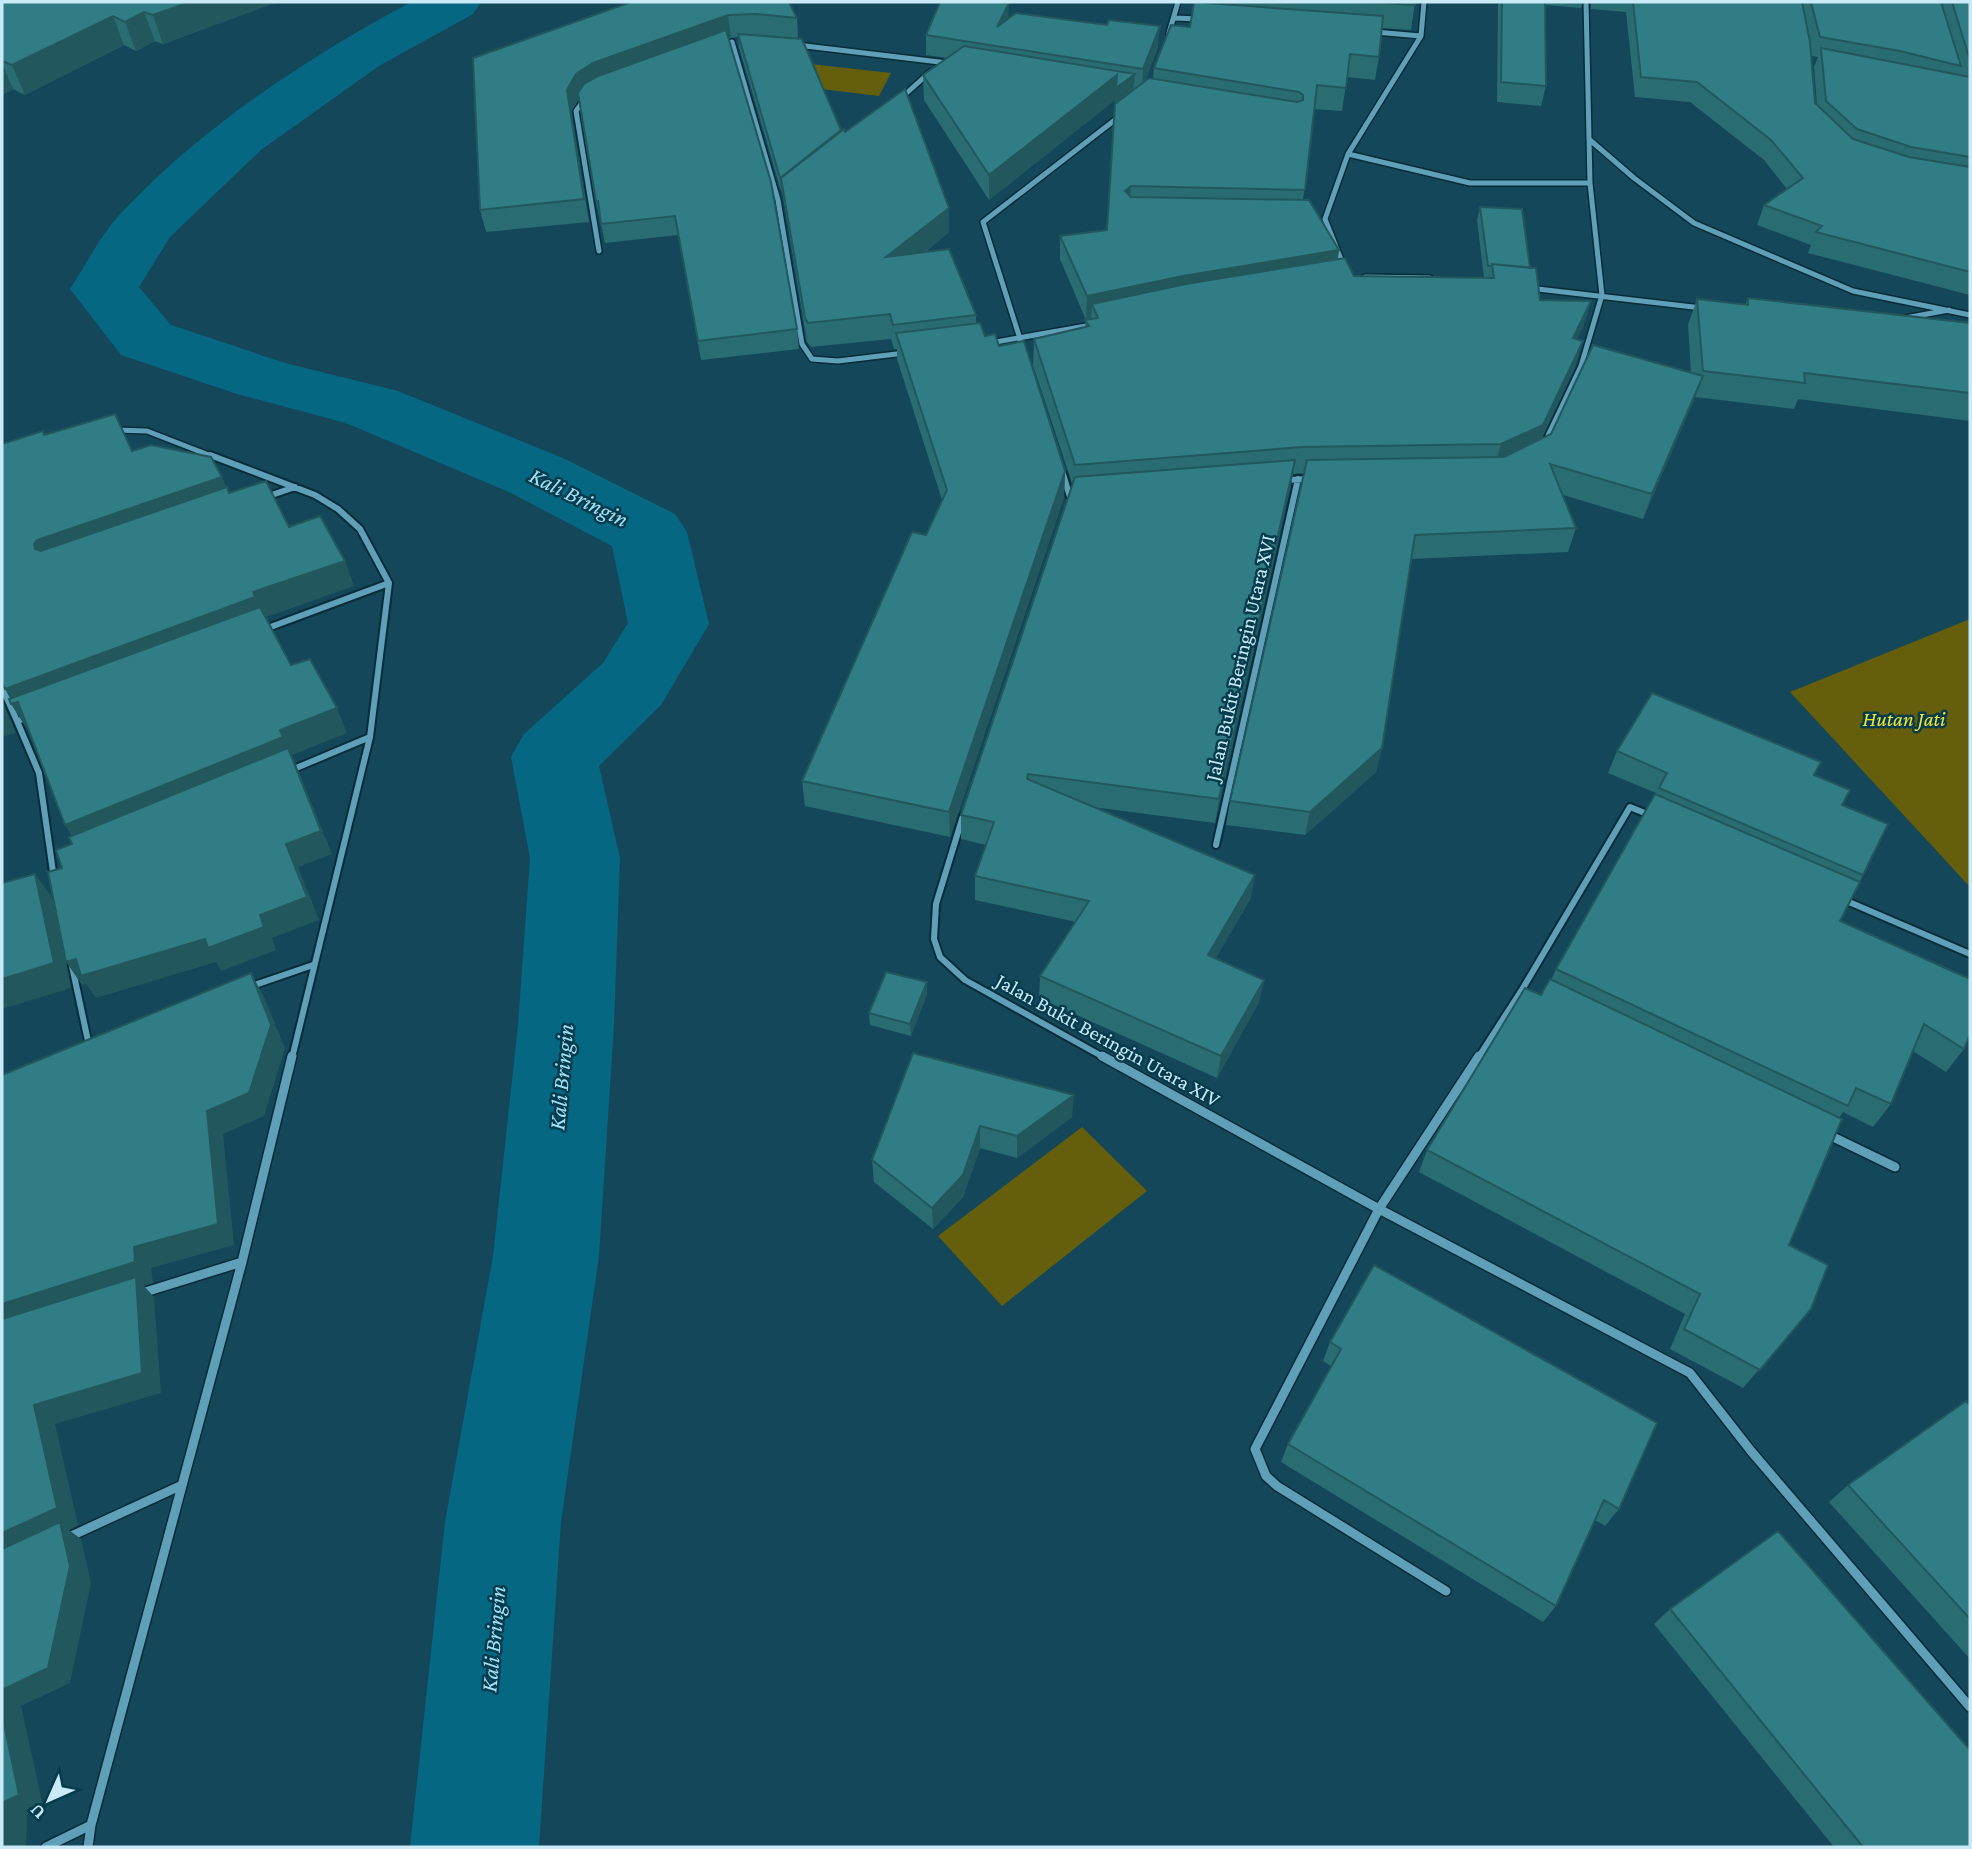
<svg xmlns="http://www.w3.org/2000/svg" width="1972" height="1849" viewBox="0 0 1972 1849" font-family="'Crimson Pro',serif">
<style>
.green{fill:#645e0d}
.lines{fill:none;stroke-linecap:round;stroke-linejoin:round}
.river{fill:#066782;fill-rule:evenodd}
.minor-far2-casing{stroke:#082c38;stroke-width:8}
.minor-far1-casing{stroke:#082c38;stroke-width:10}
.minor-casing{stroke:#082c38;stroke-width:12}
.minor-far2{stroke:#5f9fb8;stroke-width:5}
.minor-far1{stroke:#5f9fb8;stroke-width:6}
.minor{stroke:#5f9fb8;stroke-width:9}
.wall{fill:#296c72;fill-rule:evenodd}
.shaded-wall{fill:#22585d}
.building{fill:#307d85;stroke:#22585d;stroke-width:2}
.labels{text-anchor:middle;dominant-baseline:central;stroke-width:5;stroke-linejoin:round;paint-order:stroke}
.street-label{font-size:21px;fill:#caeaf7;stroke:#053c4d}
.park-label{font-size:21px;font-style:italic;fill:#f2e538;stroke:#053c4d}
.water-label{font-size:23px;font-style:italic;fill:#a3e1f9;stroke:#053c4d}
</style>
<rect width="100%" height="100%" fill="#144759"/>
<path class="green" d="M810 64 891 73 879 96 797 86Z
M1970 619V887L1790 692Z
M1082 1127 1147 1191 1002 1306 938 1236Z"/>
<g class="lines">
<path class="river" d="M411 2H481L473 14 379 66 261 150 170 237 139 287 171 325 285 363 398 391 565 459 675 514 687 532 709 624 661 705 599 766 620 858 614 1025 599 1256 561 1522 539 1847H410L445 1522 493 1256 518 1025 530 858 511 757 524 734 603 663 628 623 612 546 511 493 346 423 237 394 121 355 70 289C87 263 102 232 124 210 206 124 307 58 411 2Z"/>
<g class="minor-far2-casing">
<path id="minor-far2" d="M1175 18 1199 19
M1375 32 1421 36
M1169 33 1178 2
M732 42 778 200 802 344 812 359 838 361 905 353
M797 45 948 63
M900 99 930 72
M584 100 576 111 599 251
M1590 140 1634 178 1694 223 1853 291 1970 315
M1348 154 1470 183H1590
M1325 219 1348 154 1421 36 1424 2
M1325 219 1344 267
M1365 277 1430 278
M1529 288 1702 308
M1905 318 1949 310
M1021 342 983 222 1120 116
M990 343 1092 325
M115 430 147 431 214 457
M1544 444 1581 366 1602 295 1590 183 1586 2"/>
</g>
<g class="minor-far1-casing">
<path id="minor-far1" d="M210 455 315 495 338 509 360 529 389 583 370 737 292 1058
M1063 474 1070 497
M1283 480 1310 479
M266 497 295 487
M265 629 389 583
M2 687 17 721
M27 718 17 721 39 773 54 879
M289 771 370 737
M963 816 936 904 934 939 940 957 965 980 1105 1058
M1216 845 1298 479
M1842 899 1970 954
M72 966 88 1041
M249 987 313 965
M1478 1058 1523 988 1630 807 1652 816"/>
</g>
<g class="minor-casing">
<path id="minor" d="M1102 1056 1379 1209 1690 1373 1751 1451 1970 1707
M1827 1134 1895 1167
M142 1293 242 1262
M69 1537 182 1485
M1446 1591 1277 1486 1266 1476 1255 1449 1379 1209 1479 1056
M46 1847 91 1825
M88 1847 91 1825 242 1262 292 1056"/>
</g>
<use href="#minor-far2" class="minor-far2"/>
<use href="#minor-far1" class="minor-far1"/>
<use href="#minor" class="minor"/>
</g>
<path class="wall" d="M2 2H277L163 44 155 41 136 51 124 45 25 95 13 89 2 95Z
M631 2 797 18 798 39 841 132H845L949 232 924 253 976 315V324L985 336 999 346 1065 471 1064 497 950 837 805 806 802 781 926 535 942 500 897 359V349H894L891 339 811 347 807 342 782 190 781 191 739 47 738 37 729 38 797 329 799 349 701 360 678 235 605 243 596 201 579 98 571 112 589 222 486 232 480 210Z
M1194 2H1415L1411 30 1382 28 1379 57 1375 80 1347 77 1342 111 1314 109 1303 200 1339 250 1338 259 1354 276 1484 278 1477 220 1480 207 1530 268 1540 300 1591 301 1583 327 1577 339 1575 367 1541 439 1691 373 1688 325 1697 299 1745 305 1748 298 1970 323V421L1798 399 1794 409 1695 397 1643 519 1563 495 1576 528 1568 552 1411 559 1382 748 1376 772 1305 835 1226 825 1230 801 1304 473 1293 474 1215 823 1093 807 1251 898 1215 959 1259 1002 1217 1078 1039 998 1040 976 1076 922 975 900V876L986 845 961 839V815L1073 486 1033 365 1034 339 1085 327 1086 320 1060 259V236L1107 230 1115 100 989 200 924 100 923 75 947 58 926 55V35L1008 19 1158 47 1145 81 1153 79 1154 68 1190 27Z
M1498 2H1583L1581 8 1545 5 1546 86 1541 106 1497 102Z
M1591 2H1941V3L1942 2H1970V295L1808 253 1811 245 1757 225 1764 205 1787 189 1764 160 1690 102 1635 97 1626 12 1591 9ZM1811 50 1812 56 1818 57 1814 67 1817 105 1815 103Z
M1617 751 1814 775 1842 805 1863 875 1840 921 1964 1049 1946 1072 1913 1051 1891 1104 1873 1127 1843 1112 1839 1118 1789 1245 1811 1309 1743 1388 1670 1349 1685 1314 1419 1172 1427 1150 1541 995 1551 980 1556 969 1656 795V793L1608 773Z
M927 982V994L911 1036 870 1025 869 1013Z
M913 1053 1072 1117 1017 1158 980 1148 963 1197 933 1229 874 1182 872 1160Z
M1330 1342 1619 1509 1605 1526 1595 1520 1556 1606 1543 1622 1281 1462 1288 1444 1331 1366 1323 1361Z
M1970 1405V1659L1829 1502 1848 1485Z
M1670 1609 1970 1847H1834L1654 1624Z"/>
<path class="shaded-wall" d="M190 2H277L163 44 153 15Z
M1009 3 1008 23 996 47 997 27Z
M144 12 155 41 136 51 125 22Z
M728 15 731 37 597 85 580 96 571 112 589 222 567 90 576 74 593 63Z
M113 16 124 45 25 95 12 65Z
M1160 26 1158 47 1142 90 1143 69Z
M2 63 13 89 2 95Z
M1135 74 1133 99 1115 113V100L989 200V175L1117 75Z
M841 130 842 143 781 178 782 190 781 191 780 178Z
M1131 186 1129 210 1125 191Z
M949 208V232L887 282 886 257Z
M1339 250 1335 274 1092 304 1091 319 1086 320 1087 296 1183 276Z
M1591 301 1583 327 1565 364 1573 338Z
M1583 341 1575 367 1535 450 1494 470 1501 444Z
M1703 376 1694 400 1643 519 1652 494Z
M1295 460 1291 485 1215 823 1219 799Z
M1065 471 1064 497 950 837 949 812Z
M222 477 233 503 51 566 35 549 34 544 37 540Z
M345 561 354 586 264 618 34 727 27 729 11 704 13 703 5 689 253 592Z
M2 701 16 733 2 737Z
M337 708 347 733 292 755 332 854 298 867 319 920 272 938 276 950 221 971 216 962 96 998 86 984 82 985 66 962 260 915 286 844 81 850 65 825 280 730Z
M1382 748 1376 772 1305 835 1310 812Z
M35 874 53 899 71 988 2 1009V979Z
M1255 875 1251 898 1204 978 1208 955Z
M251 973 264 997 285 1048 264 1116 223 1134 234 1245 151 1268 153 1283 144 1286 154 1297 161 1393 55 1424 78 1525 69 1530 81 1539 91 1583 70 1683 21 1706 43 1806 27 1814 26 1847H2V1304L134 1247 207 1111Z
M1264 980 1259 1002 1217 1078 1221 1056Z
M927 982V994L911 1036 910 1024Z
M1074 1095 1072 1117 1017 1158V1136Z
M980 1126V1148L963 1197 933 1229 932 1208Z"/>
<path class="building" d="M2 2H190L153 15 144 12 125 22 113 16 12 65 2 61Z
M631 2H789L797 18 756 14 728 15 593 63 576 74 567 90 584 199 480 210 473 58Z
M940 2H997L1009 3 997 27 1016 13 1107 25 1109 20 1160 26 1143 69 926 35Z
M1194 2 1383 16 1379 57 1350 54 1346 88 1317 85 1305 190 1131 186 1125 191 1131 197 1309 200 1339 250 1183 276 1087 296 1060 236 1107 230 1115 104 1149 78 1297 102 1303 100V95L1299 92 1154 68 1171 25 1190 27Z
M1367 2H1415V5Z
M1502 2H1545L1546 86 1501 82Z
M1633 2H1802L1810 42 1815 103 1853 139 1909 157 1970 167V272L1816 232 1822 226 1764 205 1803 178 1771 140 1697 82 1641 77Z
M1811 2H1941L1961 66 1900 51 1820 37Z
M1952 2H1970V60Z
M726 30 771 182 797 329 698 341 675 216 601 224 598 201H596L578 93 584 84 598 76Z
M738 34 802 39 841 130 780 178Z
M964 46 1135 74 1116 88 1117 75 989 175 923 75Z
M1821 48 1970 77V157L1911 147 1857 129 1826 101Z
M905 89 949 208 886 257 949 249 976 315 893 325 890 314 808 323 805 318 781 178 844 129 845 132Z
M1480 207 1522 209 1530 268 1492 264V266H1488Z
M1345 258 1354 276 1494 278 1492 264 1536 268 1540 300 1591 301 1573 338 1583 341 1543 425 1501 444 1302 447 1075 465 1034 339 1089 326 1085 320 1098 318 1092 304 1186 284Z
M1748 298 1970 323V393L1804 373 1805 383 1703 371 1697 299 1748 305Z
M980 323 985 336 995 334 999 346 1024 341 1065 471 949 812 802 781 912 532 926 535 947 490 896 333Z
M1593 345 1703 376 1652 494 1550 464 1576 528 1415 535 1382 748 1310 812 1230 801 1307 460 1504 457 1551 434Z
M115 414 132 451 151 445 211 457 222 477 37 540 34 544 35 549 41 551 227 487 229 493 266 481 289 527 320 516 345 561 253 592 255 597 5 689 2 683V444L43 431 44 435Z
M1295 460 1219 799 1028 774 1027 779 1255 875 1208 955 1264 980 1221 1056 1040 976 1089 901 975 876 994 822 961 815 1075 477Z
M260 607 291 665 310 659 337 708 280 730 283 737 65 825 18 702 11 704 9 699Z
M1652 693 1821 762 1814 775 1850 790 1842 805 1888 824 1863 875 1659 788 1667 773 1617 751Z
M288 748 321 831 286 844 307 897 260 915 264 927 208 948 205 939 81 976 76 959 66 962 48 872 62 868 56 850 72 844 69 837Z
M1655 794 1860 882 1840 921 1970 979V1034L1964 1049 1924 1024 1891 1104 1856 1088 1848 1106 1556 969Z
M35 874 54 963 2 979V883Z
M886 972 927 982 910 1024 869 1013Z
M251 973 271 1025 249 1093 207 1111 218 1224 134 1247 135 1262 2 1304V1075Z
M1550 979 1842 1119 1789 1245 1828 1265 1811 1309 1760 1370 1684 1329 1700 1294 1427 1150 1525 988 1541 995Z
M913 1053 1074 1095 1017 1136 980 1126 963 1175 932 1208 872 1160Z
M1374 1265 1657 1423 1619 1509 1604 1500 1556 1606 1288 1444 1341 1349 1330 1342Z
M136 1277 142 1373 34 1405 57 1508 2 1533V1319Z
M1966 1401 1970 1405V1619L1848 1485Z
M60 1522 70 1566 48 1668 2 1690V1549Z
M1778 1531 1970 1750V1847H1863L1670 1609Z
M2 1714 19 1795 2 1803V1822Z"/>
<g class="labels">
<g class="street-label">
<text transform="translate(1240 658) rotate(-77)">Jalan Bukit Beringin Utara XVI</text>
<text transform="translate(1108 1040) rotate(29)">Jalan Bukit Beringin Utara XIV</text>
</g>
<g class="park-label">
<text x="1904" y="719">Hutan Jati</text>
</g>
<g class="water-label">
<text transform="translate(579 497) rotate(26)">Kali Bringin</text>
<text transform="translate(561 1077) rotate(-85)">Kali Bringin</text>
<text transform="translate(493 1639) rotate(-85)">Kali Bringin</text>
</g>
</g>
<rect width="1972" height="1849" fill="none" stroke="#caeaf7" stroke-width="7"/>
<g transform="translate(49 1800) rotate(225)" stroke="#053c4d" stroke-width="5" paint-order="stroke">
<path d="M0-5L12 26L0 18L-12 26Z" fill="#caeaf7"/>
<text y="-10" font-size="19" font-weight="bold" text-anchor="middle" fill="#caeaf7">U</text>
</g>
</svg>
